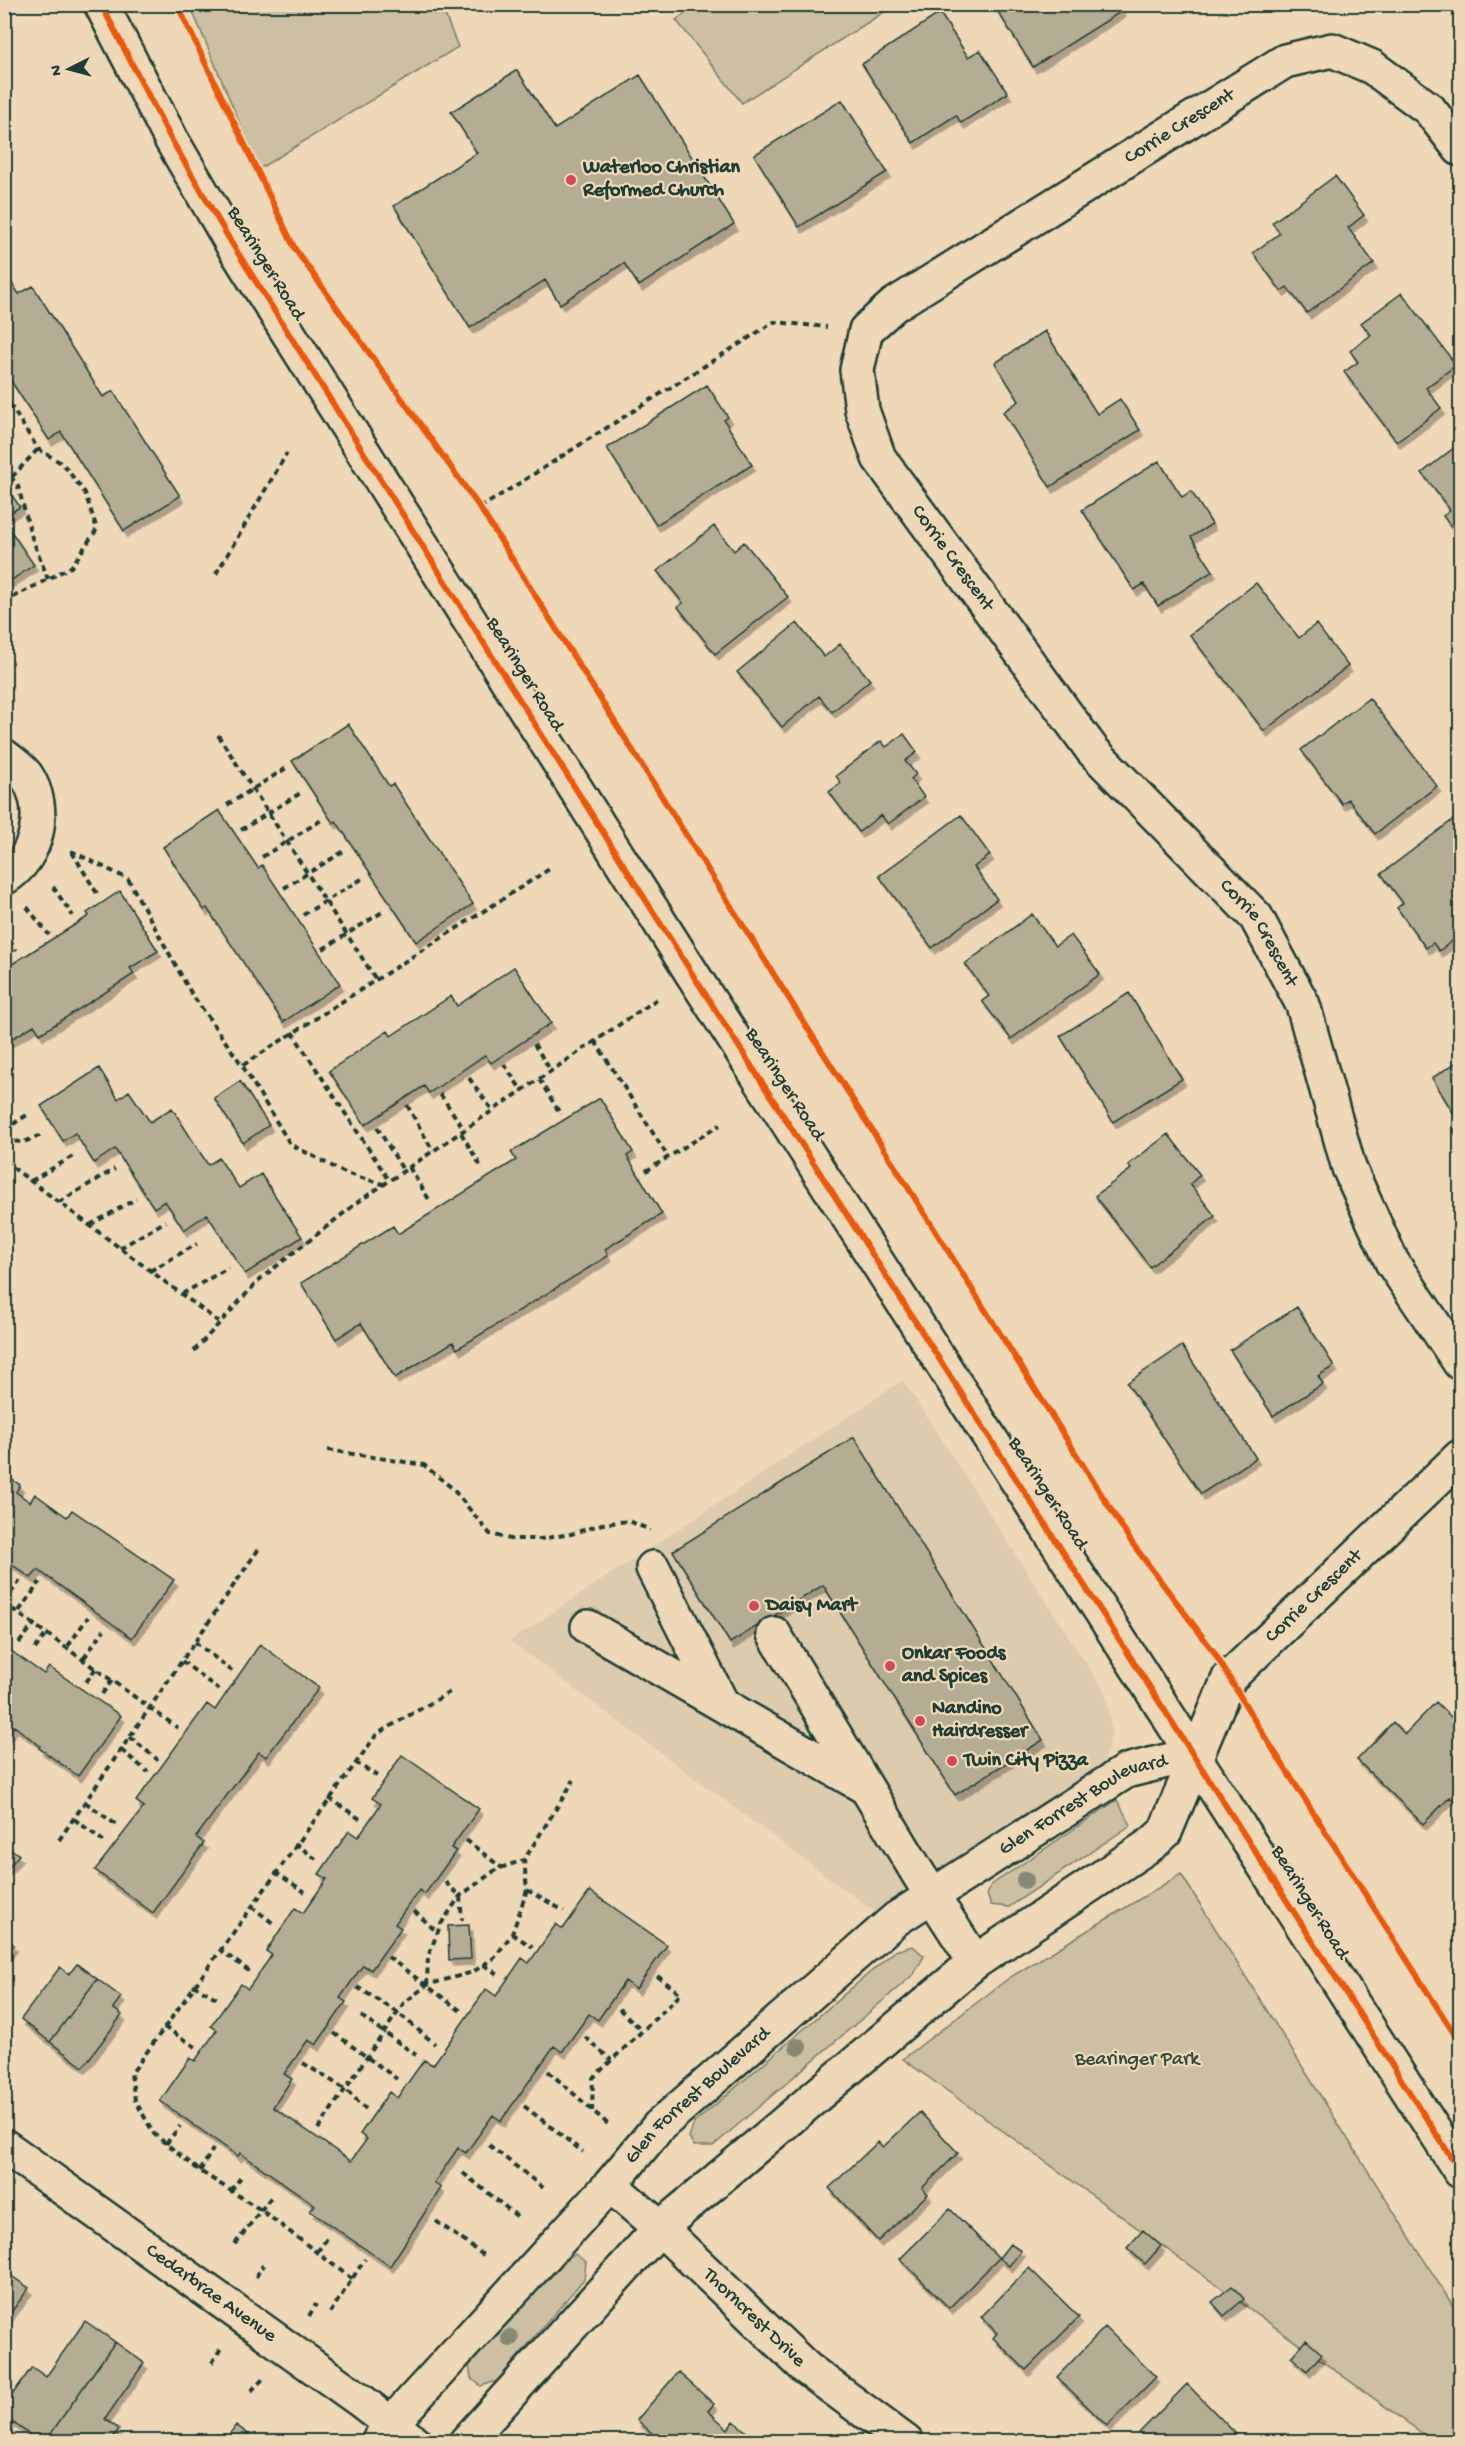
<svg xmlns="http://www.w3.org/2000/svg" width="1465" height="2446" viewBox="0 0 1465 2446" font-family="'Gochi Hand',sans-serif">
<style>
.built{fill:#ddcbad}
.green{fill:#cdbfa2;stroke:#767e6b;stroke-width:1.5}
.building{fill:#b4ad94;stroke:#1f3d34;stroke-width:1.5;filter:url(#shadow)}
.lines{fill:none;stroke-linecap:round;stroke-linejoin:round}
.minor-casing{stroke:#1f3d34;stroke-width:38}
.path{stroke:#1f3d34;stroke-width:4;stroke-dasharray:6 4.5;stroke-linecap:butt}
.minor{stroke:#efd8b8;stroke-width:33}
.cycleway-casing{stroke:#efd8b8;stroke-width:10}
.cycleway{stroke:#e8590c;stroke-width:6}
.tree{fill:#868a75}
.poi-dot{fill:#d1495b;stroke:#efd8b8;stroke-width:2}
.labels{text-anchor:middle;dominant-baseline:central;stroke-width:4.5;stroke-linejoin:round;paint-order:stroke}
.street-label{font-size:20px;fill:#1f3d34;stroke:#efd8b8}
.poi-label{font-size:20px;font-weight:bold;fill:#1f3d34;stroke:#efd8b8;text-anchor:start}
.park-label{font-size:20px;fill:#304a3f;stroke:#efd8b8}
</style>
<defs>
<filter id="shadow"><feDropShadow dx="3.5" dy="6" stdDeviation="0" flood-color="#0004"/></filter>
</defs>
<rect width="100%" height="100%" fill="#efd8b8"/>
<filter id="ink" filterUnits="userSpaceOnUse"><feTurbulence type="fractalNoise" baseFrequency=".0167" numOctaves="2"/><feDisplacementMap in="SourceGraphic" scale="12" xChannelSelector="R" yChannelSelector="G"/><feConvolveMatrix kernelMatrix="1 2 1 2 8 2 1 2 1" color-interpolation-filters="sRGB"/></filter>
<g filter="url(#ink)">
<path class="built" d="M903 1380 1106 1694 1112 1732 1103 1764 875 1912 510 1641Z"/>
<path class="green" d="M699 4H895V5L742 103 676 20Z
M190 5H441L458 47 259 169Z
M1117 1800 1131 1825 1009 1907 991 1905 987 1895 991 1885Z
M1181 1874 1460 2317V2441H1433L903 2059 1009 1978Z
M913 1946 924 1956 914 1974 713 2146H694L689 2137 694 2123 895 1951Z
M575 2254 586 2262 584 2279 497 2381 481 2386 471 2378 469 2365 561 2261Z"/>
<path class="building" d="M993 4H1118L1122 11 1033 67Z
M940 13 968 57 980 50 1008 93 961 123 956 115 913 143 862 64Z
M517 70 555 129 640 75 734 224 639 286 624 263 560 304 545 280 470 328 394 206 477 153 451 112Z
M842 100 887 172 799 227 754 155Z
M1335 176 1364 215 1348 228 1374 263 1307 313 1287 287 1281 291 1253 253 1280 233 1272 223Z
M4 271 19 294 33 286 103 397 113 391 180 496 124 531 61 432 49 440 4 370Z
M1402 293 1456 365 1426 388 1441 408 1397 442 1344 372 1358 362 1350 351 1371 335 1361 323Z
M1045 331 1097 414 1120 399 1140 430 1050 487 1003 412 1019 401 995 363Z
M707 385 728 417 724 420 752 465 656 525 607 448Z
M1460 443V538L1443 516 1450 510 1422 473Z
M1159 461 1182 497 1191 491 1212 524 1191 537 1213 571 1158 606 1144 584 1134 590 1082 510Z
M4 484 20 507 4 517Z
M4 521 34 565 4 585Z
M714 526 734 551 744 542 788 597 715 654 678 607 683 603 657 571Z
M1256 583 1299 638 1316 624 1348 666 1264 731 1190 635Z
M797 623 824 657 840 644 870 680 832 712 819 696 782 727 737 672Z
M1369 698 1437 786 1375 834 1348 799 1342 804 1301 750Z
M348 724 389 786 393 784 473 904 416 942 336 821 333 823 292 761Z
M904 734 917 752 905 761 916 774 911 779 924 797 888 824 881 815 859 832 829 792 841 783 836 776 881 741 886 747Z
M219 810 258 868 262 865 340 984 283 1022 207 908 204 910 163 847Z
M961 815 990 855 974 867 997 899 932 948 879 876Z
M1458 816 1460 819V935L1439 951 1433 943 1426 948 1397 908 1403 903 1381 874Z
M120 891 158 951 130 968 134 974 40 1034 34 1025 4 1044V969L89 916 87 913Z
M1032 914 1055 946 1071 935 1100 974 1011 1039 982 1001 989 996 965 964Z
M514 967 551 1023 491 1063 485 1055 429 1093 424 1086 365 1125 329 1071 388 1031 391 1036 451 996 457 1006Z
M1129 993 1182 1079 1113 1122 1060 1036Z
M1460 1060V1124L1432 1078Z
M99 1068 118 1099 129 1091 150 1122 172 1108 208 1165 219 1158 239 1188 261 1174 302 1237 245 1274 207 1214 184 1230 165 1201 154 1208 115 1149 94 1163 75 1133 63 1141 41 1106Z
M240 1081 269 1125 243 1143 214 1098Z
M600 1098 633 1152 627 1156 662 1214 605 1249 608 1256 457 1349 453 1342 395 1378 361 1323 336 1339 301 1283 393 1226 398 1234 516 1160 511 1152Z
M1460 1125V1142L1453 1130Z
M1168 1134 1200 1175 1190 1184 1215 1216 1150 1267 1095 1196 1131 1169 1128 1165Z
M1297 1307 1334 1366 1318 1376 1323 1384 1273 1416 1230 1350Z
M1182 1346 1256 1458 1201 1494 1127 1383Z
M854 1437 1043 1740 955 1795 823 1585 730 1643 673 1551Z
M4 1474 20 1485 16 1492 30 1502 35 1494 67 1517 72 1510 174 1580 132 1638 38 1570 31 1578 4 1559Z
M260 1644 319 1688 266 1757 259 1752 196 1837 204 1843 153 1913 95 1870 144 1807 136 1801 207 1704 215 1710Z
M4 1646 44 1674 49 1667 121 1716 78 1776 39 1748 40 1746 14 1726 7 1736 4 1733Z
M1460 1668V1680L1454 1674Z
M1436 1702 1460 1726V1800L1457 1804 1450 1797 1423 1824 1357 1760 1393 1722 1405 1734Z
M402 1755 479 1809 451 1848 456 1851 425 1894 419 1890 395 1924 401 1928 371 1970 363 1965 340 1998 346 2002 316 2045 308 2040 284 2074 292 2079 273 2107 351 2161 367 2139 360 2134 389 2092 397 2098 424 2060 433 2065 486 1989 496 1996 522 1958 529 1963 556 1924 563 1929 590 1891 667 1945 636 1989 625 1981 598 2020 589 2014 562 2052 554 2046 501 2121 493 2115 466 2153 458 2148 434 2183 441 2188 390 2266 310 2211 315 2205 240 2153 238 2156 160 2101 190 2058 195 2061 217 2030 211 2026 241 1984 248 1989 272 1955 266 1951 295 1908 303 1913 327 1879 319 1874 349 1831 358 1837 381 1804 372 1798Z
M4 1844 19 1855 4 1873Z
M469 1925 471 1959 449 1960 448 1926Z
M4 1937 14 1945 4 1959Z
M77 1964 97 1979 50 2042 21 2019 60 1967 69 1974Z
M97 1979 121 1997 113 2008 122 2015 83 2067 50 2042Z
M920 2112 958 2153 922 2188 928 2194 878 2241 829 2188 878 2142 883 2147Z
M950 2209 999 2258 949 2308 900 2259Z
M1143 2230 1161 2246 1145 2264 1127 2248Z
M1010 2244 1021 2251 1009 2266 999 2258Z
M1029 2268 1079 2317 1026 2370 993 2338 997 2333 981 2317Z
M4 2271 29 2288 4 2322Z
M1232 2286 1244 2299 1224 2316 1212 2302Z
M85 2321 115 2342 45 2442H40L4 2416V2406L32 2367 46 2377Z
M1105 2327 1156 2377 1107 2426 1057 2377Z
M1306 2340 1322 2354 1307 2371 1291 2357Z
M115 2342 144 2363 105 2419 119 2429 110 2442H45Z
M678 2372 714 2404 708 2411 728 2429 734 2421 758 2442H662L637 2420Z
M1187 2384 1236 2434 1228 2442H1147L1139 2433Z
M236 2425 259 2442H224Z"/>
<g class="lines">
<g class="minor-casing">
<g id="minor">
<path d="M101 4 171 139 231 242 693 975 1460 2171"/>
<path id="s1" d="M1460 149 1429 109 1372 67 1332 50 1285 61 894 305 866 330 857 370 862 410 879 458 1093 751 1256 917 1303 1005 1349 1168 1392 1262 1460 1363"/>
<path d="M4 756C11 762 21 768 26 775 48 808 39 857 4 878"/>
<path d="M653 1568 722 1704"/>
<path d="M588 1627 865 1787"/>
<path d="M774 1634 919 1875 975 1962"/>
<path id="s2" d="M4 2146 360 2400 414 2442"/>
<path id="s3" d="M610 2185 660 2228 806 2368 906 2442"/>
<path id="s4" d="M378 2442 390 2425 610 2185 659 2126 896 1919 1126 1771 1195 1754"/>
<path id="s5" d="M466 2442 660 2228 975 1962 1153 1843 1165 1832 1229 1678 1460 1457"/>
</g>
</g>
<path class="path" d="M4 395 38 449 63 464 85 493 97 529 71 567 4 602
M4 468 18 486 31 535 48 579
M12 477 38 449
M480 508 774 322 827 327
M216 574 287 453
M218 735 375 978
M227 805 288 767
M241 830 302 792
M71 851 128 879 191 993 242 1065 290 1144 345 1173 383 1184
M72 852 98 895
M262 857 323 819
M53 887 73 916
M284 888 346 850
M27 907 49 935
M303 915 365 877
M4 931 16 951
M323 949 384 911
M292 1032 389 1180
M595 1041 668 1157
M534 1044 551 1071
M504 1064 522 1091
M243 1065 551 868
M469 1078 492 1110
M539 1079 561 1115
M440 1094 464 1129
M407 1105 433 1151
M377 1127 403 1170
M4 1130 27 1115
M461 1133 482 1168
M4 1141 24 1142 44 1134
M4 1161 220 1323
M409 1167 430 1201
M646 1171 720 1125
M31 1181 75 1155
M59 1202 115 1169
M90 1225 136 1199
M120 1248 166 1221
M150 1271 197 1244
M182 1294 228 1268
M194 1351 259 1280 358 1202 660 997
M328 1450 424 1465 452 1488 490 1534 510 1539H541L571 1534 602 1524 629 1521 650 1530
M4 1602 22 1578
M4 1603 178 1728
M19 1611 40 1582
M195 1642 232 1671
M19 1643 35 1623
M68 1646 88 1617
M35 1649 48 1632
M84 1658 104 1630
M182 1661 219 1690
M86 1682 97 1667
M102 1694 113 1679
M130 1737 158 1760
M121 1750 148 1772
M355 1762 377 1776
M329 1798 360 1819
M85 1802 118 1826
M74 1819 106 1843
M59 1840 260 1547
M466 1840 502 1868
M295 1843 316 1859
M275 1872 305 1892
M445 1882 460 1896 462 1920
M527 1890 564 1911
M251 1906 274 1924
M414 1911 437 1932
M512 1934 533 1947
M219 1949 249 1971
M388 1957 461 2011
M484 1965 500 1976
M193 1985 218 1999
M427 1985 428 1956 441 1924 460 1896 497 1869 524 1860
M357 1987 397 2012 435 2044
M619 2009 642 2030
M361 2016 416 2055
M164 2027 196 2047
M334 2033 397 2079
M585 2037 611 2060
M303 2063 345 2089 366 2109
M548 2071 609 2125
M524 2106 583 2152
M592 2111 593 2078 681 1994 656 1975
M318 2129 404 2003 427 1985 473 1972 495 1957 512 1934 527 1890 524 1860 574 1780
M166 2144 180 2126
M489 2145 546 2190
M200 2171 213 2149
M463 2173 518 2217
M231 2191 241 2177
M436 2221 486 2257
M235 2244 272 2196
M317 2252 329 2236
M256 2277 263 2265
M352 2279 261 2210 200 2171 154 2134 135 2100 131 2074 377 1734 450 1692
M330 2313 365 2259
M309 2316 316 2304
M212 2363 221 2348
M251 2391 263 2379"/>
<use href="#minor" class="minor"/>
<g class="cycleway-casing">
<path id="cycleway" d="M101 4 171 139 231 242 693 975 1460 2171
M177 4 295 249 480 508 1132 1543 1214 1652 1253 1718 1460 2043"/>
</g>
<use href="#cycleway" class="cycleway"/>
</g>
<g class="tree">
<circle cx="1025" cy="1880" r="9"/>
<circle cx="798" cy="2047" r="9"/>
<circle cx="510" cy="2338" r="9"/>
</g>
</g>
<g class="poi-dot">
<circle cx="571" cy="180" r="6"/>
<circle cx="754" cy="1606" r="6"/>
<circle cx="890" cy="1666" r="6"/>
<circle cx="920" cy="1721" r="6"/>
<circle cx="952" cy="1761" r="6"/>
</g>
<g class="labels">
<g class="street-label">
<text transform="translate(1180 127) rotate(-32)">Corrie Crescent</text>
<text transform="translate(265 264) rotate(58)">Bearinger Road</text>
<text stroke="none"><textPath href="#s1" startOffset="968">Corrie Crescent</textPath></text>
<text transform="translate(524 675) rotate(58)">Bearinger Road</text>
<text stroke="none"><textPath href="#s1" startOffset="1454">Corrie Crescent</textPath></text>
<text transform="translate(784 1085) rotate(57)">Bearinger Road</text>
<text transform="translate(1047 1494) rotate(57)">Bearinger Road</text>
<text stroke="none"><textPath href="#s5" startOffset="1216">Corrie Crescent</textPath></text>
<text stroke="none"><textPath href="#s4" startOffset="958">Glen Forrest Boulevard</textPath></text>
<text transform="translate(1309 1903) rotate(58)">Bearinger Road</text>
<text stroke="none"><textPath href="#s4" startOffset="472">Glen Forrest Boulevard</textPath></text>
<text stroke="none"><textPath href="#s2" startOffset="254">Cedarbrae Avenue</textPath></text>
<text stroke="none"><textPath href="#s3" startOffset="196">Thorncrest Drive</textPath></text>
</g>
<g class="poi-label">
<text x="583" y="168">Waterloo Christian<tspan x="583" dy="23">Reformed Church</tspan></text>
<text x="766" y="1606">Daisy Mart</text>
<text x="902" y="1654">Onkar Foods<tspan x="902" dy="23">and Spices</tspan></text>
<text x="932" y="1709">Nandino<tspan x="932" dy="23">Hairdresser</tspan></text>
<text x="964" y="1761">Twin City Pizza</text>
</g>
<g class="park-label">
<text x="1137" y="2060">Bearinger Park</text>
</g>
</g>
<rect width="1465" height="2446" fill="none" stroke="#efd8b8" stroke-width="24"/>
<rect x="12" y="12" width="1441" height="2422" fill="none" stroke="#1f3d34" stroke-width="2" filter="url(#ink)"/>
<g transform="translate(69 69) rotate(264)" stroke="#efd8b8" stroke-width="4.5" paint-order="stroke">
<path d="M0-4.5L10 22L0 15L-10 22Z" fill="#1f3d34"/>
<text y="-9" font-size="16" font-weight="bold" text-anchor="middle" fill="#1f3d34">N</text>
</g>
</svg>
